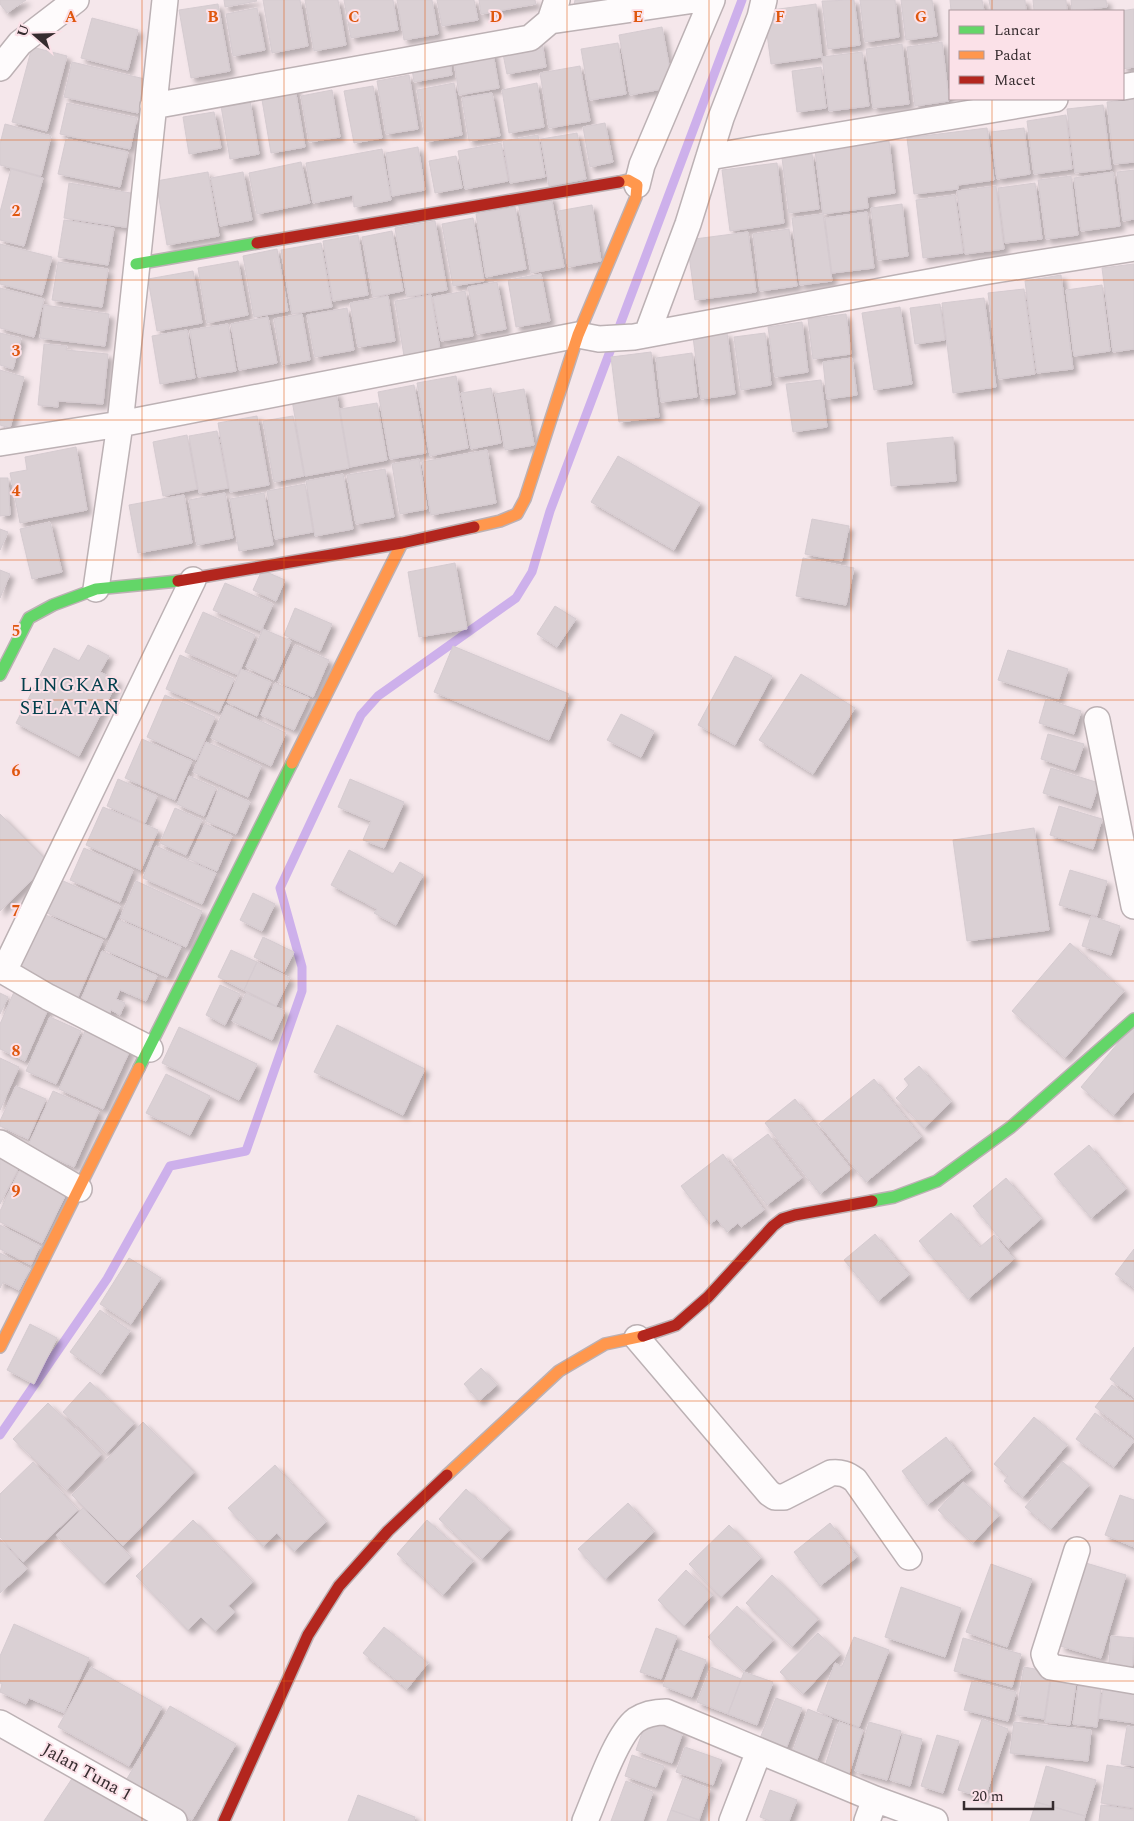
<svg xmlns="http://www.w3.org/2000/svg" width="1134" height="1821" viewBox="0 0 1134 1821" font-family="Spectral,serif">
<style>
.lines{fill:none;stroke-linecap:round;stroke-linejoin:round}
.stream{stroke:#cdb0eb;stroke-width:9}
.building{fill:#dad0d4;stroke:#d5cbd0;filter:url(#shadow)}
.street-casing{stroke:#bcb1b4;stroke-width:28}
.fast-casing{stroke:#bcb1b4;stroke-width:14}
.slow-casing{stroke:#bcb1b4;stroke-width:14}
.jam-casing{stroke:#bcb1b4;stroke-width:14}
.street{stroke:#fefbfc;stroke-width:25}
.fast{stroke:#63d668;stroke-width:11}
.slow{stroke:#ff974d;stroke-width:11}
.jam{stroke:#b3261e;stroke-width:11}
.grid{fill:none;stroke:#df570e;stroke-width:1;stroke-opacity:0.55}
.labels{text-anchor:middle;dominant-baseline:central;stroke-width:4;stroke-linejoin:round;paint-order:stroke}
.street-label{font-size:18px;fill:#362c2f;stroke:#fbe1e8}
.quarter-label{font-size:20px;letter-spacing:1px;fill:#03404d;stroke:#fbe1e8}
.grid-label{font-size:16px;text-anchor:middle;font-weight:bold;fill:#df570e;stroke:#fbe1e8;stroke-width:4;stroke-linejoin:round;paint-order:stroke}
</style>
<defs>
<filter id="shadow"><feDropShadow dx="4.5" dy="4.5" stdDeviation="2.5" flood-color="#0004"/></filter>
</defs>
<rect width="100%" height="100%" fill="#f5e7eb"/>
<g class="lines">
<path class="stream" d="M0 1435 107 1279 170 1166 246 1151 302 991V967L280 888 361 715 378 696 516 598 532 572 550 511 742 0"/>
</g>
<path class="building" d="M0 0H26L7 13 0 4Z
M224 0H256L257 1 225 7Z
M263 0H300L308 46 272 53Z
M305 0H338L346 45 314 51Z
M344 0H393L398 30 351 38Z
M397 0H432L438 34 404 40Z
M437 0H474L478 20 442 26Z
M479 0H535L536 4 481 14Z
M575 0H627L574 5Z
M854 0 860 45 828 49 822 1Z
M860 0H895L899 37 865 42Z
M901 0H932L937 36 906 40Z
M950 0H982L984 11H951Z
M989 0H1025L1026 11H991Z
M1033 0H1066L1067 11H1034Z
M1071 0H1106L1107 7 1072 11Z
M218 4 230 71 191 78 179 10Z
M816 4 822 57 771 64 764 11Z
M257 8 265 50 233 56 226 14Z
M1134 9V67L1123 69V11H1120Z
M92 18 138 30 128 70 81 58Z
M662 27 673 87 630 95 619 35Z
M542 42 546 67 507 74 502 49Z
M942 42 949 101 915 106 907 47Z
M618 43 626 94 590 100 581 49Z
M902 44 909 104 873 108 866 49Z
M32 47 67 56 47 131 12 122Z
M492 47 499 88 459 95 453 54Z
M862 52 869 106 829 111 822 57Z
M449 55 452 75 414 82 411 62Z
M72 62 145 79 138 113 64 97Z
M580 66 590 121 549 128 540 73Z
M821 67 826 108 797 112 792 71Z
M409 75 418 129 386 134 377 81Z
M294 82 305 147 271 153 260 88Z
M454 83 462 135 426 142 417 90Z
M537 83 544 127 509 133 502 90Z
M373 86 382 138 354 143 344 91Z
M332 90 340 137 309 142 301 96Z
M492 93 500 136 469 141 462 98Z
M1134 99V162L1114 164 1107 102Z
M250 101 259 154 230 159 221 106Z
M67 103 137 118 130 149 60 134Z
M1103 105 1111 169 1075 173 1067 109Z
M214 112 221 148 189 154 183 117Z
M1066 115 1072 169 1034 174 1027 121Z
M605 123 613 162 590 167 583 127Z
M5 124 51 136 41 176 0 165V144Z
M987 128 994 180 958 185V189L914 194 907 138Z
M1024 128 1030 174 997 179 991 132Z
M577 133 586 179 549 186 541 139Z
M538 135 545 177 510 183 503 141Z
M66 139 128 152 120 187 58 174Z
M889 141 895 193 867 197 868 208 823 214 815 150Z
M501 143 508 181 465 189 458 151Z
M418 147 425 190 392 196 386 153Z
M382 149 391 200 354 207 353 195 313 203 306 163Z
M812 154 819 209 789 213 782 158Z
M456 156 462 188 435 193 429 161Z
M301 162 310 203 257 214 249 173Z
M777 163 784 223 730 231 722 170Z
M11 169 43 178 24 246 0 240V212Z
M1134 170V219L1123 221 1117 172Z
M208 172 219 236 167 245 156 181Z
M243 172 252 220 220 226 211 178Z
M1113 172 1120 226 1081 231 1074 178Z
M1071 176 1078 235 1046 239 1038 180Z
M69 183 137 194 131 228 64 218Z
M1035 183 1042 239 1005 243 998 188Z
M996 186 1004 249 965 254 957 191Z
M955 195 963 253 923 258 916 200Z
M551 196 564 267 531 273 518 202Z
M902 204 908 256 878 260 871 208Z
M592 205 601 261 568 267 558 211Z
M515 207 526 269 486 277 476 214Z
M867 212 874 268 832 273 825 218Z
M823 214 832 281 800 285 792 218Z
M473 218 484 281 453 286 442 224Z
M64 220 114 228 108 265 58 257Z
M435 221 447 290 407 297 395 228Z
M789 229 797 286 760 291 753 234Z
M392 231 403 291 373 297 362 237Z
M748 232 756 292 695 300 687 240Z
M358 235 368 295 333 301 323 241Z
M321 243 332 307 292 314 281 250Z
M0 244 52 257 42 295 0 284Z
M277 249 288 311 254 317 243 256Z
M238 261 248 315 207 323 198 268Z
M58 262 108 269 102 307 52 300Z
M1134 264V349L1113 352 1102 268Z
M193 271 202 323 157 331 148 279Z
M541 274 550 321 516 327 508 280Z
M1061 275 1073 369 1037 373 1025 281Z
M497 282 506 329 477 334 468 287Z
M1102 285 1110 351 1074 356 1066 290Z
M0 288 44 299 34 337 0 328Z
M1024 289 1035 374 999 379 988 293Z
M465 291 473 336 441 341 433 297Z
M431 295 441 356 405 362 395 301Z
M388 296 395 341 358 347 350 303Z
M984 298 996 387 953 393 942 303Z
M940 304 945 340 915 344 910 308Z
M44 305 109 314 105 346 40 338Z
M900 307 912 384 874 390 862 313Z
M347 308 354 350 315 357 307 315Z
M302 314 310 360 282 365 274 319Z
M846 314 851 354 813 359 808 319Z
M268 317 277 363 239 370 231 324Z
M802 322 808 372 775 377 768 327Z
M228 324 236 371 198 377 190 330Z
M187 330 195 378 160 384 152 336Z
M0 333 21 338 13 369 0 365Z
M727 333 735 394 701 399 693 337Z
M765 333 771 385 741 390 734 337Z
M44 344 67 346 66 350 108 354 103 404 58 401V407L38 405Z
M651 352 659 417 619 422 611 357Z
M692 353 697 397 661 402 656 358Z
M852 358 857 395 827 399 823 362Z
M0 370 24 377 10 428 0 425Z
M456 376 468 448 430 456 417 383Z
M821 380 827 427 793 432 786 384Z
M414 385 426 453 390 459 378 392Z
M491 388 501 443 471 449 461 393Z
M524 389 534 445 505 450 495 394Z
M336 392 349 468 305 476 292 400Z
M377 403 387 460 350 467 340 409Z
M257 416 269 485 230 492 218 423Z
M293 416 304 476 274 482 263 421Z
M217 431 228 488 199 493 189 436Z
M187 435 197 489 163 496 153 442Z
M953 437 956 481 891 486 887 443Z
M76 447 87 510 20 523 10 473 27 470 25 457Z
M487 450 496 503 431 515 422 462Z
M618 456 700 503 674 550 591 502Z
M419 459 427 509 400 514 392 464Z
M385 469 394 517 356 524 347 475Z
M343 474 353 529 315 536 306 481Z
M0 478H8L10 515 0 516Z
M305 484 313 532 275 539 267 491Z
M225 493 233 538 197 545 189 500Z
M264 493 273 545 239 551 230 499Z
M184 495 192 543 138 553 129 505Z
M812 519 849 526 842 561 805 554Z
M50 522 62 572 32 579 20 529Z
M0 529 8 532 0 550Z
M803 558 854 568 846 605 796 596Z
M455 563 467 629 419 637 408 572Z
M0 570 10 574 0 598Z
M262 570 285 580 276 601 253 590Z
M225 583 273 604 261 631 213 610Z
M555 606 576 619 557 647 537 634Z
M295 608 332 624 320 651 284 635Z
M203 612 255 635 238 675 185 652Z
M263 629 291 641 274 680 246 667Z
M88 645 109 656 100 672 118 681 79 756 16 723 54 648 79 661Z
M295 645 329 660 313 697 278 682Z
M453 646 569 694 549 740 434 692Z
M1008 650 1068 669 1059 699 998 680Z
M180 655 234 679 219 712 166 689Z
M735 656 772 676 735 745 698 725Z
M241 669 271 682 257 716 227 702Z
M801 674 855 708 813 774 759 740Z
M275 683 309 698 294 730 261 715Z
M165 695 215 717 196 760 147 737Z
M1046 699 1081 711 1074 734 1039 723Z
M226 705 286 733 271 766 211 738Z
M621 714 654 731 641 757 607 740Z
M1048 734 1084 744 1075 770 1041 759Z
M142 739 192 761 175 800 125 778Z
M206 742 261 766 248 797 193 772Z
M1051 768 1099 783 1091 808 1043 793Z
M189 776 216 788 204 816 177 804Z
M118 779 157 796 145 823 107 806Z
M350 779 404 802 384 848 363 840 371 821 338 807Z
M219 788 250 802 236 834 206 821Z
M1059 806 1102 819 1093 849 1050 835Z
M103 807 158 830 141 870 86 845Z
M175 808 202 820 186 855 160 843Z
M0 814 49 863 0 911Z
M205 824 232 836 217 871 189 859Z
M1034 828 1049 930 967 941 953 840Z
M156 846 216 873 202 904 143 878Z
M84 848 133 870 120 902 70 880Z
M349 850 393 874 400 862 423 875 396 925 374 913 377 909 331 885Z
M1070 870 1107 881 1097 916 1059 905Z
M61 880 120 906 106 938 47 913Z
M136 881 202 911 186 947 120 918Z
M253 893 275 904 262 931 240 920Z
M41 913 103 940 77 999 15 972Z
M1091 916 1120 926 1111 955 1082 946Z
M119 920 181 947 167 977 105 950Z
M263 937 294 952 284 972 254 957Z
M1070 943 1124 991 1065 1058 1012 1011Z
M231 950 257 962 244 990 218 977Z
M102 951 157 976 146 1001 120 990 116 999 125 1003 120 1015 111 1010 109 1015 80 1002Z
M257 962 290 978 276 1006 244 990Z
M220 985 240 994 225 1025 206 1015Z
M14 992 49 1007 25 1061 0 1049V1024Z
M0 993 8 997 0 1014Z
M246 993 285 1011 272 1040 232 1021Z
M50 1017 81 1031 56 1084 26 1071Z
M1134 1024V1091L1114 1115 1081 1087Z
M337 1025 425 1069 403 1115 314 1072Z
M87 1027 131 1048 103 1109 59 1089Z
M179 1027 257 1064 239 1100 162 1063Z
M0 1058 19 1067 0 1110Z
M919 1066 951 1102 924 1128 896 1098 909 1085 904 1079Z
M166 1074 210 1096 190 1135 146 1113Z
M874 1079 921 1137 866 1182 819 1124Z
M16 1086 46 1099 28 1139 0 1126V1121Z
M53 1091 99 1111 74 1167 28 1146Z
M795 1099 851 1169 820 1194 765 1123Z
M768 1134 802 1178 767 1205 733 1160Z
M1089 1145 1126 1189 1091 1218 1054 1174Z
M0 1146 24 1158 0 1204Z
M723 1154 764 1210 741 1227 738 1223 727 1232 717 1219 710 1224 681 1186Z
M19 1171 42 1183 46 1174 70 1186 42 1243 0 1222V1211Z
M1006 1178 1041 1219 1008 1248 973 1206Z
M951 1213 980 1247 994 1235 1014 1259 968 1299 919 1241Z
M0 1225 40 1246 31 1265 0 1249Z
M875 1234 909 1275 878 1301 844 1260Z
M1134 1249V1288L1115 1274Z
M0 1253 30 1269 19 1290 3 1282 0 1288Z
M129 1258 161 1278 131 1324 100 1304Z
M100 1310 130 1331 101 1374 70 1352Z
M30 1324 57 1338 34 1384 7 1370Z
M1134 1347V1397L1110 1379Z
M481 1368 497 1385 479 1401 464 1384Z
M90 1382 134 1423 107 1453 63 1412Z
M1112 1385 1134 1401V1437L1095 1407Z
M48 1403 101 1454 67 1490 13 1439Z
M1095 1413 1134 1441 1114 1467 1076 1439Z
M1034 1417 1067 1445 1023 1497 1004 1481 1008 1476 994 1464Z
M143 1422 194 1472 123 1546 72 1495Z
M946 1437 971 1471 927 1505 902 1471Z
M33 1462 78 1510 23 1562 0 1537V1494Z
M1063 1462 1089 1485 1051 1529 1025 1507Z
M275 1465 326 1522 294 1551 277 1533 263 1546 228 1508Z
M963 1482 999 1515 973 1543 938 1510Z
M466 1489 510 1529 482 1559 439 1519Z
M1120 1495 1134 1500V1547L1105 1535Z
M628 1503 654 1532 605 1579 578 1549Z
M83 1508 131 1557 104 1584 56 1535Z
M193 1520 253 1582 228 1606 235 1612 215 1631 201 1617 188 1630 136 1576Z
M427 1520 473 1561 443 1595 397 1554Z
M830 1523 857 1557 820 1586 794 1552Z
M729 1525 761 1558 721 1597 689 1564Z
M0 1539 27 1569 0 1593Z
M1086 1563 1126 1575 1101 1658 1060 1646Z
M991 1564 1032 1579 1007 1647 966 1632Z
M686 1570 712 1595 684 1626 658 1600Z
M772 1575 818 1619 792 1647 746 1603Z
M901 1587 961 1608 945 1657 885 1637Z
M737 1606 773 1640 744 1671 708 1637Z
M14 1624 89 1658 64 1713 29 1698 26 1704 0 1692 2 1684 0 1683V1656Z
M384 1627 428 1663 407 1689 363 1653Z
M656 1628 677 1636 661 1679 640 1672Z
M818 1633 840 1654 803 1694 780 1672Z
M1111 1636 1134 1638 1132 1675 1108 1673Z
M854 1637 889 1650 859 1727 817 1711 835 1663 842 1667Z
M963 1638 1021 1654 1012 1687 954 1671Z
M677 1649 706 1660 692 1697 663 1686Z
M91 1667 162 1707 129 1766 58 1727Z
M711 1667 741 1679 728 1714 697 1702Z
M1024 1667 1051 1672 1044 1719 1016 1715Z
M744 1672 773 1682 757 1725 728 1714Z
M1052 1672 1077 1676 1070 1725 1045 1722Z
M972 1681 1016 1692 1008 1721 964 1710Z
M1104 1683 1134 1688V1723L1099 1718Z
M1078 1686 1101 1688 1097 1727 1073 1724Z
M776 1698 802 1708 785 1751 759 1741Z
M170 1706 236 1744 192 1820 125 1782Z
M808 1709 832 1719 814 1768 790 1759Z
M647 1719 683 1732 672 1763 636 1750Z
M982 1719 1008 1729 985 1798 958 1790Z
M839 1722 863 1730 849 1774 825 1766Z
M869 1722 901 1731 887 1780 855 1771Z
M1014 1722 1091 1730 1088 1761 1010 1753Z
M1127 1726 1134 1727V1766L1121 1764Z
M903 1734 922 1739 910 1786 890 1780Z
M937 1735 959 1741 943 1793 921 1786Z
M685 1747 722 1760 713 1785 676 1772Z
M632 1755 664 1766 656 1787 625 1776Z
M1107 1765 1134 1769V1808L1101 1803Z
M1046 1766 1096 1780 1085 1816 1036 1802Z
M77 1771 151 1821H44Z
M683 1778 710 1789 699 1820 671 1810Z
M626 1781 653 1792 643 1821H611Z
M770 1790 797 1800 789 1821H770L760 1817Z
M358 1795 415 1817 414 1821H348Z
M1036 1802 1085 1816 1084 1821H1030Z
M1101 1805 1134 1810V1821H1099Z
M671 1810 699 1820V1821H667Z"/>
<g class="lines">
<g class="street-casing">
<path id="street" d="M550 21 695 0
M0 68 20 43 76 0
M1123 87 1134 85
M153 106 530 38 550 21 557 0
M709 157 1055 99
M637 185 642 165 712 0
M647 334 688 224 721 118 760 17 764 0
M0 443 120 424 578 335 599 339 634 337 983 272 1134 248
M96 589 120 424 165 0
M1097 720 1134 906
M0 969 48 997 150 1049
M4 971 193 580
M0 1143 79 1189
M637 1338 769 1493 775 1497H784L831 1473C841 1472 847 1474 855 1480L909 1557
M1077 1550 1044 1654 1046 1660 1051 1667 1134 1681
M0 1723 174 1821
M585 1821C596 1796 616 1735 636 1720 645 1714 655 1712 666 1712L875 1799 935 1821
M732 1821 759 1751
M867 1821 875 1799"/>
</g>
<g class="fast-casing">
<path id="fast" d="M136 264 257 243
M0 675 29 618 53 605 96 589 178 581
M139 1068 292 763
M872 1201 894 1197 937 1181 1011 1127 1134 1019"/>
</g>
<g class="slow-casing">
<path id="slow" d="M474 527 500 521 517 514 525 499 578 335 636 197 637 185 628 180 619 182
M292 763 402 543
M0 1347 139 1068
M447 1475 559 1371 605 1344 643 1336"/>
</g>
<g class="jam-casing">
<path id="jam" d="M257 243 619 182
M178 581 402 543 474 527
M643 1336 676 1325 708 1297 773 1226 782 1219 795 1215 872 1201
M224 1821 308 1635 339 1586 388 1531 447 1475"/>
</g>
<use href="#street" class="street"/>
<use href="#fast" class="fast"/>
<use href="#slow" class="slow"/>
<use href="#jam" class="jam"/>
</g>
<path class="grid" d="M142 0V1821M284 0V1821M425 0V1821M567 0V1821M709 0V1821M851 0V1821M992 0V11M992 99V1821M0 140H1134M0 280H1134M0 420H1134M0 560H1134M0 700H1134M0 840H1134M0 981H1134M0 1121H1134M0 1261H1134M0 1401H1134M0 1541H1134M0 1681H1134"/>
<g class="labels">
<g class="street-label">
<text transform="translate(87 1772) rotate(29)">Jalan Tuna 1</text>
</g>
<g class="quarter-label">
<text x="70" y="685">LINGKAR<tspan x="70" dy="23">SELATAN</tspan></text>
</g>
</g>
<g class="grid-label">
<text x="71" y="22">A</text>
<text x="213" y="22">B</text>
<text x="354" y="22">C</text>
<text x="496" y="22">D</text>
<text x="638" y="22">E</text>
<text x="780" y="22">F</text>
<text x="921" y="22">G</text>
<text x="16" y="216">2</text>
<text x="16" y="356">3</text>
<text x="16" y="496">4</text>
<text x="16" y="636">5</text>
<text x="16" y="776">6</text>
<text x="16" y="916">7</text>
<text x="16" y="1056">8</text>
<text x="16" y="1196">9</text>
</g>
<rect x="949" y="10" width="175" height="90" fill="#fbe1e8" stroke="#ac999e"/>
<rect x="959" y="26" width="25" height="8" fill="#63d668" stroke="#ac999e"/>
<text x="994" y="35" font-size="15" fill="#362c2f">Lancar</text>
<rect x="959" y="51" width="25" height="8" fill="#ff974d" stroke="#ac999e"/>
<text x="994" y="60" font-size="15" fill="#362c2f">Padat</text>
<rect x="959" y="76" width="25" height="8" fill="#b3261e" stroke="#ac999e"/>
<text x="994" y="85" font-size="15" fill="#362c2f">Macet</text>
<g transform="translate(35 35) rotate(290)" stroke="#fbe1e8" stroke-width="4" paint-order="stroke">
<path d="M0-4L9 19L0 12L-9 19Z" fill="#362c2f"/>
<text y="-8" font-size="14" font-weight="bold" text-anchor="middle" fill="#362c2f">U</text>
</g>
<path d="M964 1801v8h89v-8" fill="none" stroke="#362c2f" stroke-width="2.5"/>
<text x="972" y="1801" font-size="15" fill="#362c2f" stroke="#fbe1e8" stroke-width="4" paint-order="stroke">20 m</text>
</svg>
